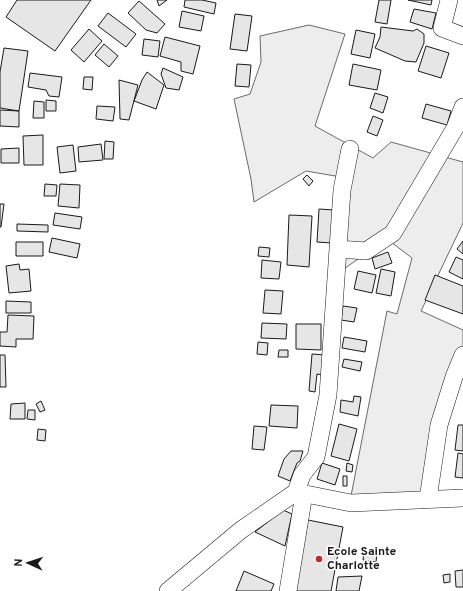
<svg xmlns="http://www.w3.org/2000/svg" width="463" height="591" viewBox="0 0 463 591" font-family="Overpass,sans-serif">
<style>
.built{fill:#ededed;stroke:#6a6a6a}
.building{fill:#e6e6e6;stroke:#1a1a1a}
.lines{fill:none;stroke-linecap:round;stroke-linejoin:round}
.minor-casing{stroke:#1a1a1a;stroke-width:18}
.minor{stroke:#fff;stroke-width:17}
.poi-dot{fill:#c62828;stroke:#fff;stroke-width:1.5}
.labels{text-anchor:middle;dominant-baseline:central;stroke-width:3;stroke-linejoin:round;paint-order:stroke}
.poi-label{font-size:12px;font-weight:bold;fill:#1a1a1a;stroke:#fff;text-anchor:start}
</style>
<rect width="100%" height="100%" fill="#fff"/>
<path class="built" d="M309 25 345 34 315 126 373 158 391 142 463 162V223L421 311 463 330V348L425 495 350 501 387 311 397 314 412 258 387 239 338 273 347 178 306 171 254 202 251 179 234 99 250 94 261 62 260 36Z"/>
<path class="building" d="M17 0H91L55 51 6 17Z
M157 0H167L159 6Z
M185 0H202L216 3 214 14 184 7Z
M379 0H391L387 24 375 22Z
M408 0H432L431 5Z
M139 1 165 24 157 33 146 30 128 13Z
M414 9 436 13 432 29 410 22Z
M182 11 204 16 201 31 179 27Z
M108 13 136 34 126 47 98 26Z
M235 14 252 16 247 51 230 49Z
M381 27 413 31 417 29 424 34V43L416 62 405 61 375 48 380 37Z
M89 29 102 41 84 62 71 50Z
M356 30 375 34 370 58 351 54Z
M165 37 200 46 193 74 181 71V62L160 56Z
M144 39 160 41 158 57 142 55Z
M104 44 118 56 109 67 95 55Z
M426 46 449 53 441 78 418 71Z
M4 48 28 51 19 111 0 108V72Z
M237 64 251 65 249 87 235 86Z
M353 64 381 70 377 90 349 85Z
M163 68 183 77 179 90 166 88 161 74Z
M147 72 164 85 156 109 134 101 142 80Z
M30 73 62 77 59 97 49 96 46 90 28 87Z
M84 77H93L92 90 83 89Z
M119 80 138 85 129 120 120 119Z
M375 93 388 97 383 113 370 108Z
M46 100 56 101V111H46Z
M34 101 44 102V118H33Z
M426 104 451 111 447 125 422 118Z
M97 106 115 107 113 121 96 119Z
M0 110 19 111V127L0 126Z
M373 116 383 120 377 136 367 132Z
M43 135V165H24L23 136Z
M105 141 114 142 113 159H104Z
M101 144 103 160 79 162 78 147Z
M73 145 76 171 60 173 57 147Z
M19 148V163H1V149Z
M307 175 313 181 309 186 303 179Z
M45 184 57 185 56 196H44Z
M60 184 80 185 79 208 58 206Z
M0 204H4L1 227H0Z
M319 209 334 210 332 243 317 242Z
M55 213 82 217 80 229 53 225Z
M289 215 312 216 309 267 287 265Z
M17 224 48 225V232L17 231Z
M52 238 80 244 77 258 49 252Z
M463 241V254L457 249Z
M16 242H43V256H16Z
M259 247 270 248 269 257 258 256Z
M388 252 392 263 375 269 372 258Z
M456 257 463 260V279L449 272Z
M262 260 281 262 279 279 261 278Z
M19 264 20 270 29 269 31 291 9 293 6 266Z
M381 269 395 272 391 296 376 293Z
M358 271 376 275 372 293 354 289Z
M435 275 463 286V314L425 300Z
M265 290 283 291 281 314 263 313Z
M6 301 31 302V313H6Z
M343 306 357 308 354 322 341 320Z
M8 315 34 316 33 339H16V347L0 346V332H7Z
M262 323 287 324 286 339 261 338Z
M296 324H321V350L296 349Z
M344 337 367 341 365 352 342 348Z
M258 342 268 343 267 355 257 354Z
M279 350H288V357H278Z
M312 354 325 355 323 375 317 374 315 392 309 391Z
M0 355H5L6 387H0Z
M344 359 362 362 360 371 342 367Z
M354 396 361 397 358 416 340 412 341 400 353 402Z
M41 401 45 410 40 412 36 404Z
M25 403V419H10L11 404Z
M271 405 298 406 297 428 269 426Z
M28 410H35V420L27 419Z
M339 424 357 429 349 461 331 456Z
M458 425H463V451L455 450Z
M254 426 267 427 264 450 252 449Z
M38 429 46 430 45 441 37 440Z
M291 451H303L300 461 297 463 290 481 278 476 284 459Z
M458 453 463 454V478L455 477Z
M322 463 340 469 335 485 317 479Z
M347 463 353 465 352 472 346 471Z
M343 476H347V486H343Z
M283 510 292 514 285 546 255 532Z
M308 520 343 527 331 591H295Z
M364 552 377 554 376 562 363 560Z
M463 570V587H456L455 571Z
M244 571 274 584 271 591H236Z
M450 574V582L444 583 443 575Z
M362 576 359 591H336L338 577Z"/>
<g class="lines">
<g class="minor-casing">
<path id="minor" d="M449 0 442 28 463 36
M338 249 366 251 393 233 455 128 463 107
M296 492 302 475 316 457 328 395 342 190 350 149
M428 499 439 425 454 377 463 355
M168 591 241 530 296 492 351 503 463 498
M288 591 304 494"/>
</g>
<use href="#minor" class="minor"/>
</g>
<circle class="poi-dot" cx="319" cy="559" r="4"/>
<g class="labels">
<g class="poi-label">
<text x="327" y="552">Ecole Sainte<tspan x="327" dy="14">Charlotte</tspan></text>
</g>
</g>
<g transform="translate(28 563) rotate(273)" stroke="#ffffff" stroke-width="3" paint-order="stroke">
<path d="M0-3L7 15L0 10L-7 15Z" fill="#1a1a1a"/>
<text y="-6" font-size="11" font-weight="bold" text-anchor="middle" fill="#1a1a1a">N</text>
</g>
</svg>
